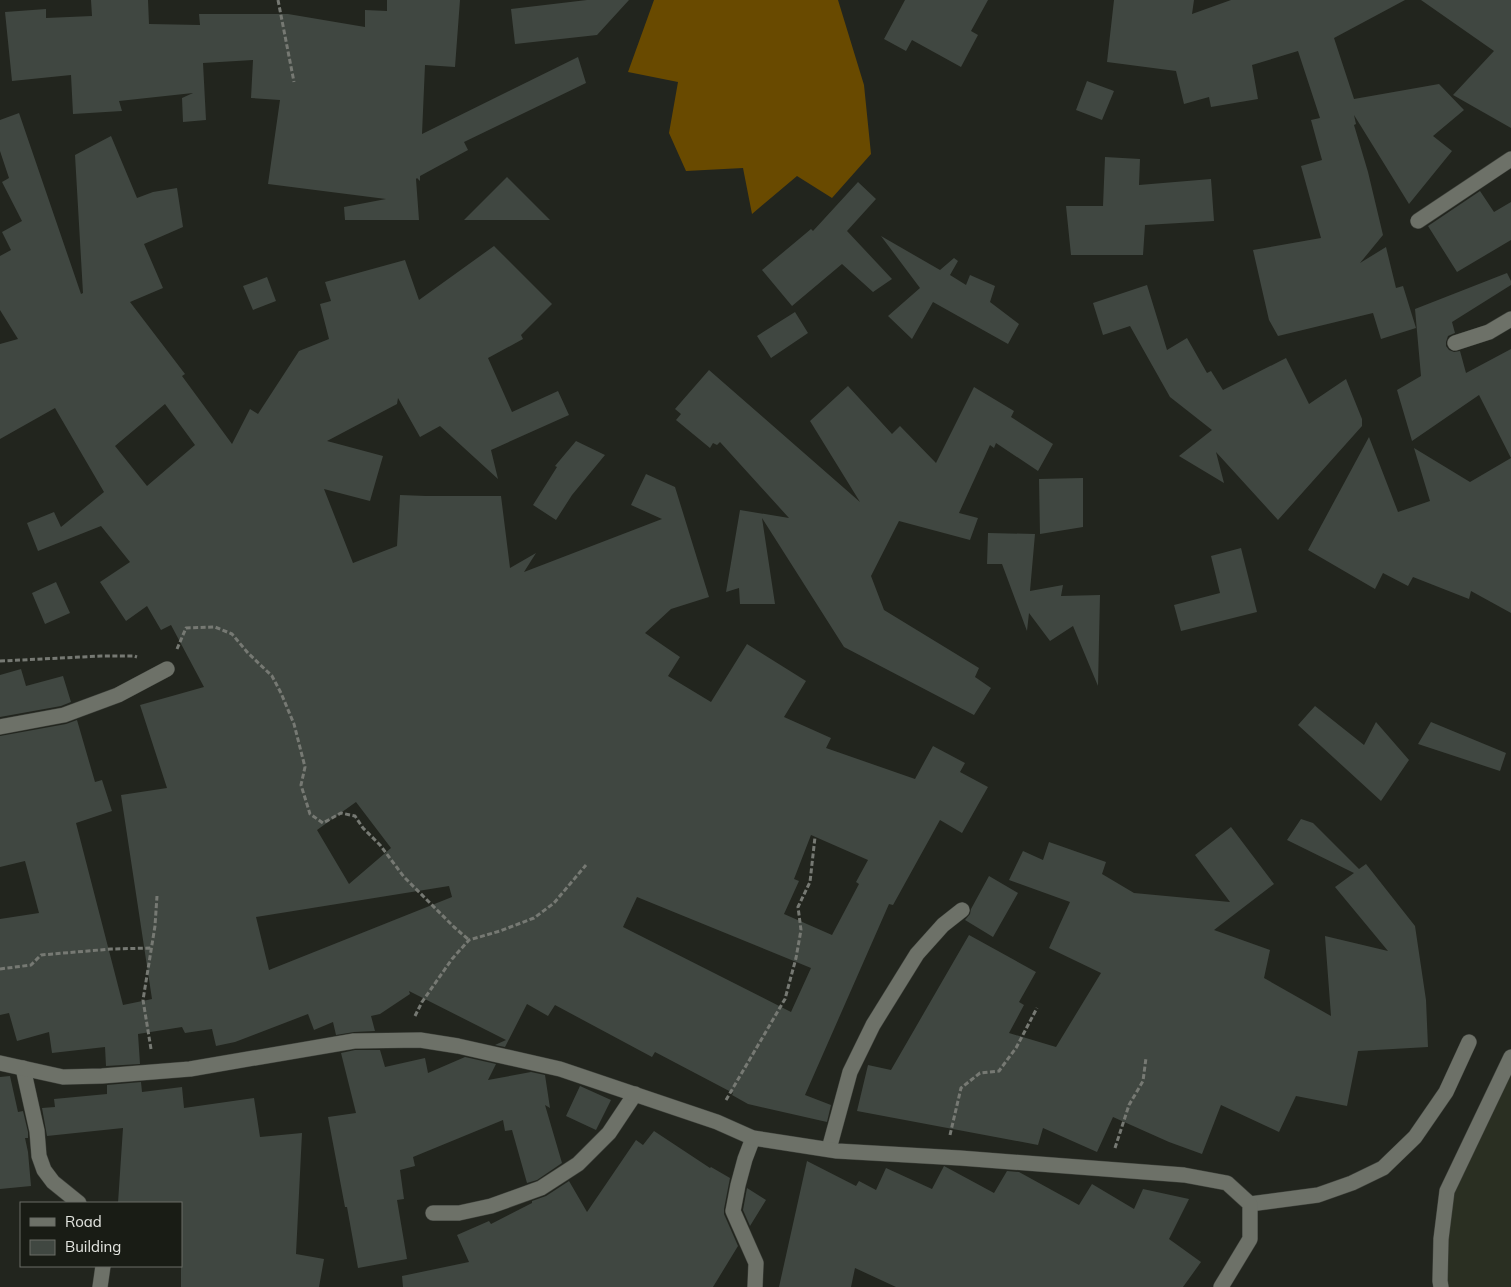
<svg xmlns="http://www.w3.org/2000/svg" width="1511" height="1287" viewBox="0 0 1511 1287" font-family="Mulish,sans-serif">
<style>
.built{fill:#2a2f22}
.forest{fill:#694a00}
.building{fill:#404741;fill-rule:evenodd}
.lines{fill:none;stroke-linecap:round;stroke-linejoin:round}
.service-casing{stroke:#3f423c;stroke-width:16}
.minor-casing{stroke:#3f423c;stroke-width:16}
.tertiary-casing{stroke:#3f423c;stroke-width:16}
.path{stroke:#767973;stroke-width:3;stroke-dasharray:5 2.5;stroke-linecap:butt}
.service{stroke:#6d7168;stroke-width:15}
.minor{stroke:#6d7168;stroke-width:15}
.tertiary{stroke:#6d7168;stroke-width:15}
</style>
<rect width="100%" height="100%" fill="#22251e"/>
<path class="built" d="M1511 1065V1287H1438L1437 1257 1472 1131Z"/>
<path class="forest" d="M654 0H838L864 85 871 154 832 198 797 176 752 214 743 168 686 171 669 133 678 82 628 72Z"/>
<path class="building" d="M91 0H148L149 24 200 25 199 14H288L365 27V10L387 11V0H460L455 67 425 65 422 134 578 57 586 83 464 142 468 150 420 176V181L417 178 416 179 419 220H345L344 207 386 199 268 184 280 100 251 98 253 60 203 63 206 120 183 122 182 98 193 93 119 101 122 111 73 114 71 75 12 81 5 12 46 9V18L92 16Z
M587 0H629L597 35 515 44 511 9Z
M905 0H988L971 31 978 35 961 67 912 40 906 51 884 39Z
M1114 0H1194L1192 14 1231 0H1405L1334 38 1354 99 1439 84 1464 110 1433 136 1452 151 1409 204 1354 115 1356 124 1354 125 1368 172 1383 235 1360 263 1386 247 1396 288 1403 286 1416 328 1381 339 1373 313 1278 336 1269 320 1253 250 1321 238 1301 166 1322 160 1311 120 1320 118 1298 51 1252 65 1258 99 1211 107 1209 97 1184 104 1176 71 1107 62Z
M1421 0H1511V128L1453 95 1494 51Z
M1087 81 1114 91 1102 120 1076 110Z
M19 113 81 294 83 293 75 155 111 136 137 198 153 192 177 188 183 227 144 244 163 288 130 302 185 374 182 376 232 444 250 409 258 414 299 351 329 339 320 304 331 301 325 282 405 260 419 300 494 246 552 304 521 335 523 339 488 358 512 412 558 391 569 415 491 450 498 479 440 426 420 437 398 398 397 404 327 441 383 456 370 501 324 489 353 563 397 546 400 495 426 496H501L510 568 536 553 524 572 662 519 631 505 646 474 675 487 709 597 671 609 645 633 680 657 668 676 711 702 747 644 806 681 784 717 831 738 826 748 915 779 933 746 965 763 960 772 988 787 962 833 940 820 893 905 889 904 805 1095 831 1105 827 1122 748 1104 732 1095 733 1093 655 1052 652 1057 555 1005 548 1016 527 1004 505 1047 495 1045 506 1040 409 991 410 994 380 1014 371 1016 375 1031 354 1032 336 1035 333 1022 314 1030 308 1014 235 1042 216 1046 212 1029 185 1033 182 1027 138 1034 140 1064 106 1066 105 1047 52 1053 49 1032 17 1041 9 1013 0 1015V919L39 913 25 861 0 867V736L66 724 77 720 95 782 102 780 112 811 76 823 123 1005 152 999 121 795 167 788 140 705 204 687 171 625 161 630 147 606 126 621 100 582 130 562 101 526 38 551 27 523 54 512 61 527 104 492 55 408 0 439V344L18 339 0 310V256L11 250 2 232 22 221 2 182 9 178 0 151V120ZM165 404 195 445 147 486 115 446ZM356 802 391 848 349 884 317 830ZM811 835 868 860 856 882 859 884 832 935 784 914 799 881 794 879ZM449 886 452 897 269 970 256 917ZM637 897 811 968 791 1012 623 927Z
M1105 157 1140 159 1139 185 1211 179 1214 221 1145 225 1143 255H1071L1066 206H1103Z
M507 177 550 220H464Z
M858 182 876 199 847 231 892 279 873 292 842 264 792 306 762 270 811 229 813 231Z
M1480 191 1494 212 1511 202V240L1457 272 1428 226Z
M881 236 940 270 954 258 958 261 950 275 966 285 970 275 995 286 990 302 1019 324 1008 344 933 302 912 339 888 316 920 288Z
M1507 273 1511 281V285L1452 322 1455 333 1448 336 1446 342V346L1449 350 1454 352 1460 351 1466 373 1511 349V613L1471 591 1469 599 1413 577 1408 586 1383 573 1375 589 1308 550 1369 437 1398 512 1430 501 1414 448 1470 482 1511 458 1479 395 1412 441 1397 390 1421 376 1415 309Z
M267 277 276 301 253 310 243 286Z
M1147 285 1167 350 1187 338 1207 373 1211 371 1223 390 1286 358 1309 404 1346 379 1362 419V426L1278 520 1216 452 1224 483 1179 456 1212 430 1170 397 1130 326 1103 335 1093 303Z
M795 312 808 333 771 358 757 336Z
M709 370 860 502 810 421 848 386 892 434 900 426 936 463 974 387 1014 411 1011 417 1053 444 1038 471 996 443 994 448 990 445 959 513 978 518 970 540 899 521 871 576 884 610 979 668 975 677 991 688 974 715 844 647 762 518 775 604H740L739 588 726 592 740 510 789 518 720 442 717 445 713 443 710 448 676 420 681 414 675 409Z
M576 441 605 455 572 495 556 520 533 505 557 467 555 466Z
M1083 478V527L1040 534 1039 479Z
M988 533 1035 534 1030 591 1063 585 1061 596 1100 595 1098 686 1073 626 1050 641 1029 613 1027 631 1002 564H987Z
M1241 548 1257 612 1181 631 1174 605 1220 593 1211 556Z
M56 582 70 613 45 624 32 593Z
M21 669 26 686 63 676 71 702 61 706 0 717V675Z
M1315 706 1364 745 1376 722 1409 760 1381 801 1298 725Z
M1431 722 1506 753 1500 771 1418 744Z
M1301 819 1313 823 1359 869 1366 864 1415 926 1426 1000 1428 1047 1358 1051 1347 1106 1296 1096 1279 1132 1221 1105 1202 1154 1169 1142 1113 1117 1097 1152 1043 1128 1038 1145 857 1111 868 1065 891 1070 969 935 1036 972 1019 1002 1024 1005 1009 1033 1056 1047 1101 973 1049 948 1070 902 1009 880 1023 851 1043 860 1049 842 1106 862 1102 874 1134 893 1230 902 1195 855 1231 827 1274 884 1214 930 1270 950 1264 978 1331 1016 1325 936 1388 951 1335 887 1354 873 1287 840Z
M989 876 1018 893 993 937 965 920 970 914 971 909Z
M355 1050H380L385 1067 425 1058 428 1073 465 1057 496 1064 488 1080 531 1072 545 1075 550 1108 545 1105 562 1163 537 1180 527 1183 512 1130 505 1131 503 1120 413 1157 415 1166 400 1170 404 1199 397 1200 407 1259 358 1268 347 1207H345L328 1117 356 1113 341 1053Z
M10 1076 18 1112 23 1111 28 1132V1138H25L28 1152 31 1186 0 1189V1077Z
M141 1082 142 1092 182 1087 184 1108 254 1098 260 1137 302 1133 296 1254 324 1259 319 1287H181V1203H118L123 1128 47 1136 42 1108 55 1107 54 1099 107 1094V1085Z
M580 1086 611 1100 596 1130 566 1116Z
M654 1131 710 1168 711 1167 730 1178 724 1209V1214L738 1246 713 1287H403L402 1276 469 1262 457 1235 489 1221 491 1224 532 1203V1201L546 1196 569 1181 587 1212 636 1140 643 1145Z
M807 1161 856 1186 859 1181 876 1190 886 1168 932 1189 944 1166 994 1193 1007 1171 1019 1172 1079 1205 1092 1184 1134 1209 1143 1189 1189 1199 1169 1239 1201 1262 1183 1287H896L855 1268 851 1287H779Z
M747 1188 766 1200 750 1226 743 1210Z"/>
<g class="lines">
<g class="service-casing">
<path id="service" d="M1441 1287 1440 1281 1441 1239 1447 1191 1511 1057"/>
</g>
<g class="minor-casing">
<path id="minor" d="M1418 221 1511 159
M1455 343 1489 332 1511 319
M0 727 64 715 118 695 167 669
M23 1068 37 1131 39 1156 44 1170 53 1182 79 1203
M753 1138 745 1159 738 1185 733 1211 756 1263 755 1287
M829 1149 850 1072 873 1025 917 954 943 925 962 910
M1250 1204 1318 1195 1352 1183 1383 1168 1415 1137 1446 1092 1469 1042
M433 1213H459L491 1206 541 1188 578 1164 609 1133 635 1094
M100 1287 103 1266"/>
</g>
<g class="tertiary-casing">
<path id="tertiary" d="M0 1063 63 1077 102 1076 190 1069 354 1041 420 1040 458 1046 560 1069 717 1122 753 1138 837 1151 960 1158 1184 1175 1227 1183 1250 1204V1239L1221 1287"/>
</g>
<path class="path" d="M278 0 294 82
M177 649 186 628 215 627 232 634 248 653 272 676 281 693 294 724 305 767 301 785 310 814 323 823 341 813 355 816 363 828 380 845 404 877 454 927 469 940
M0 661 101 656H134L137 657
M0 969 31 965 41 955 111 949 152 948
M415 1016 422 1002 452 959 469 940 500 931 534 918 554 903 586 865
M151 1049 143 1000 155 926 157 896
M726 1100 785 999 796 958 801 930 798 907 810 882 815 837
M950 1135 961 1088 980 1073 999 1071 1016 1048 1037 1008
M1115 1148 1129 1105 1143 1081 1146 1058"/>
<use href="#service" class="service"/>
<use href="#minor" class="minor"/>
<use href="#tertiary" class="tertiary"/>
</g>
<rect x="20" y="1202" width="162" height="65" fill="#191c15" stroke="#6a6c66"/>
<rect x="30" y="1218" width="25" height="8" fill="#6d7168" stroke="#6a6c66"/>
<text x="65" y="1227" font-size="15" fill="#e3e5e0">Road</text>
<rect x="30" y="1240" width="25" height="15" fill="#404741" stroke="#6a6c66"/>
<text x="65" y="1252" font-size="15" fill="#e3e5e0">Building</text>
</svg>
